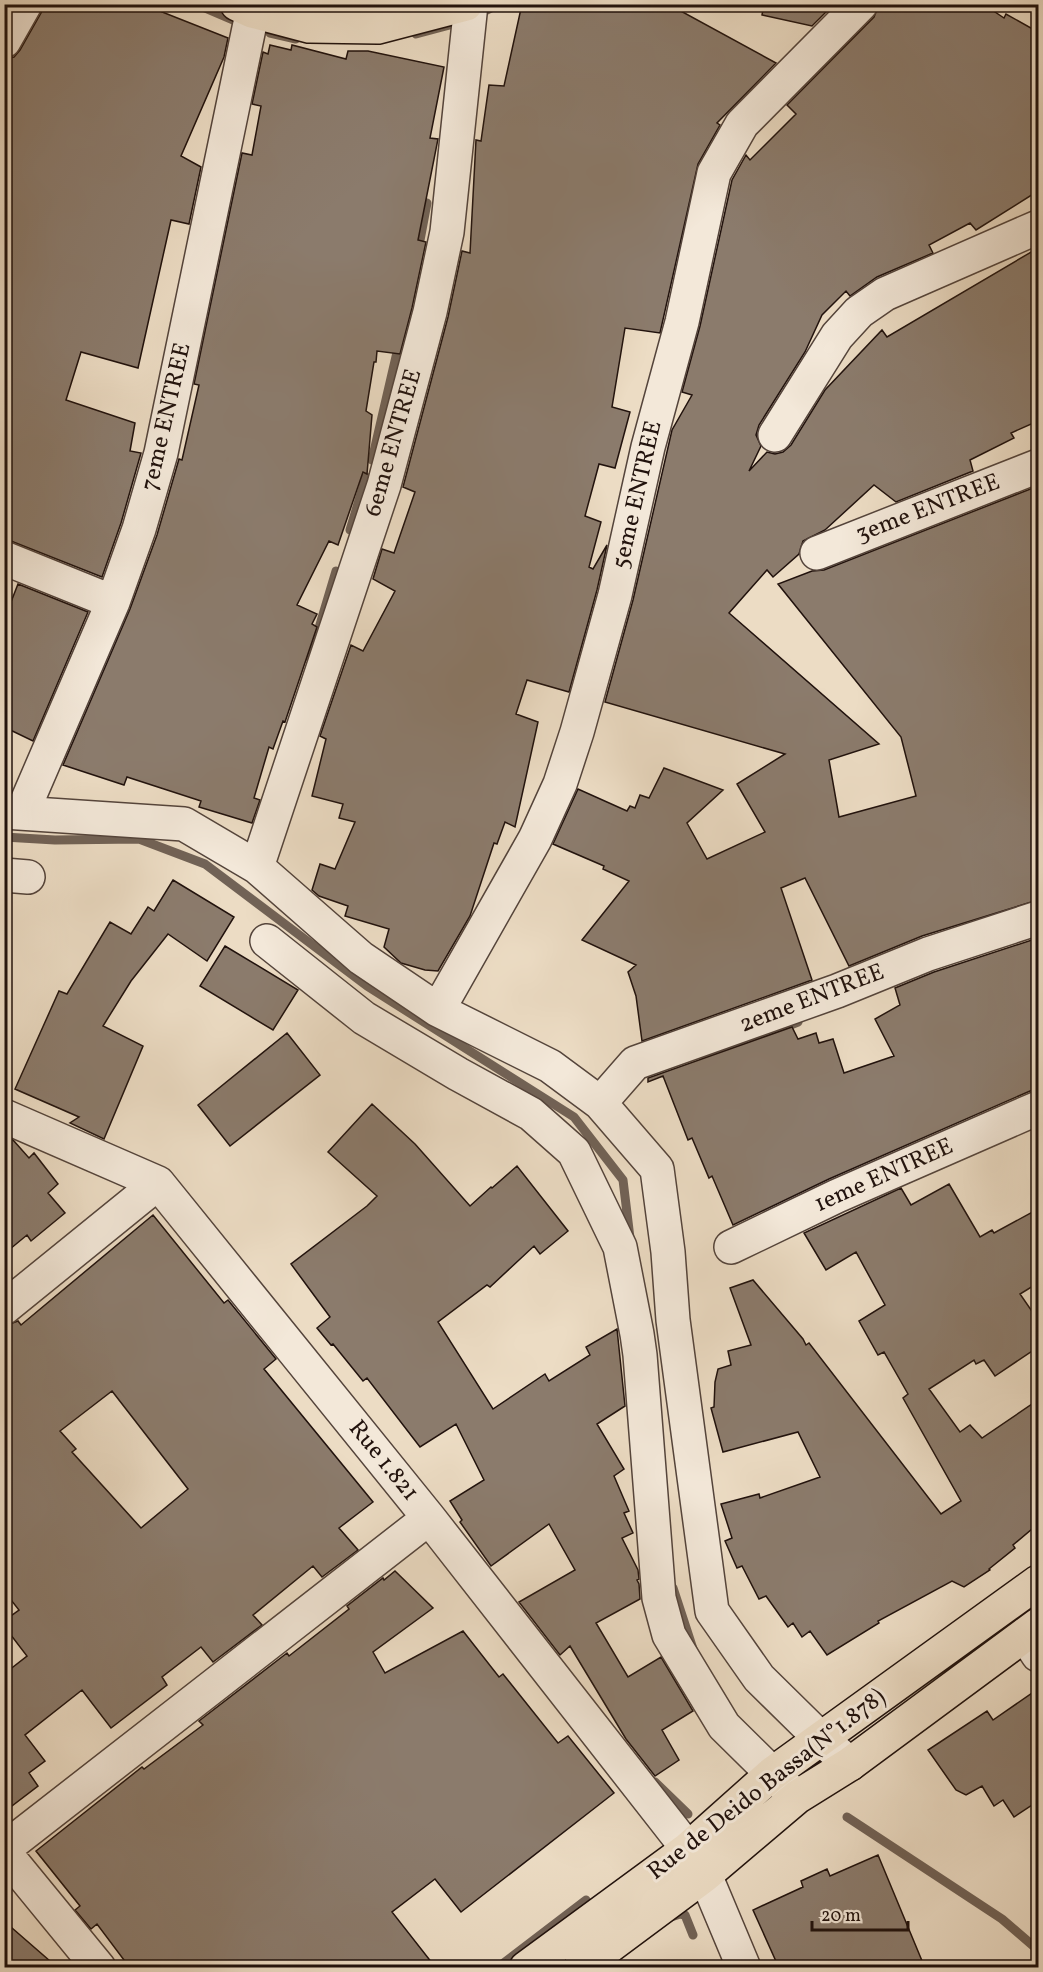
<svg xmlns="http://www.w3.org/2000/svg" width="1043" height="1972" viewBox="0 0 1043 1972" font-family="Vollkorn,serif">
<style>
.lines{fill:none;stroke-linecap:round;stroke-linejoin:round}
.stream{stroke:#716256;stroke-width:9}
.building{fill:#8b7b6c;stroke:#21120d;stroke-width:1.5;fill-rule:evenodd}
.minor-casing{stroke:#54443b;stroke-width:36}
.major-casing{stroke:#21120d;stroke-width:36}
.minor{stroke:#f3e8d9;stroke-width:33}
.major{stroke:#ecdcc4;stroke-width:33}
.labels{text-anchor:middle;dominant-baseline:central;stroke-width:6;stroke-linejoin:round;paint-order:stroke}
.street-label{font-size:24px;fill:#21120d;stroke:#f3e8d9}
</style>
<rect width="100%" height="100%" fill="#ecdcc4"/>
<filter id="stains"><feTurbulence type="fractalNoise" baseFrequency=".00333" numOctaves="4"/><feColorMatrix values="0 0 0 0 .2 0 0 0 0 .09 0 0 0 0 .02 0 0 0 .5 -.17"/></filter>
<radialGradient id="worn" r=".72"><stop offset=".6" stop-color="#630" stop-opacity="0"/><stop offset="1" stop-color="#630" stop-opacity=".3"/></radialGradient>
<g class="lines">
<path class="stream" d="M196 4 245 25
M337 4H363
M477 15 499 4
M1037 17 1038 18
M270 33 296 39
M416 34 461 22
M418 251 427 203
M372 460 398 348
M350 530 366 477
M310 658 336 571
M4 837 55 840 139 839 205 864 367 986 574 1117 623 1180 630 1238
M753 1040 798 1022
M705 1058 743 1044
M673 1588 693 1649
M655 1782 688 1814
M847 1817 1002 1919 1038 1950
M671 1917 680 1914 685 1915 693 1935
M497 1968 586 1900"/>
</g>
<path class="building" d="M44 4H142L228 38 224 57 181 156 201 167 189 224 171 220 138 368 81 352 66 400 135 423 130 451 141 453 121 523 102 577 11 541 4 540V67L9 58 14 57 20 50 41 13Z
M522 4H668L776 63 717 123 720 125 698 164 660 333 625 328 612 407 630 412 615 468 599 464 585 516 601 522 589 567 593 569 607 545 597 590 569 692 527 680 516 714 538 722 515 827 505 822 497 844 494 843 470 916 438 971 425 970 401 963 384 947 389 929 345 916 348 906 319 896 312 890 320 864 335 869 355 822 339 818 343 804 312 796 326 739 320 736 351 645 363 651 395 591 373 579 382 549 394 553 415 492 403 487 448 317 462 251 470 253 476 140 481 141 489 85 504 86Z
M764 4H834L812 26 762 15Z
M879 4H983L1004 18 1006 14 1038 32V191L976 230 970 223 929 245 933 253 877 277 850 296 846 291 822 315 805 352 759 425 756 435 761 446 749 471 767 452 775 454 783 452 791 445 825 390 882 330 887 337 1038 248V421L1011 433 1014 438 970 460 973 471 896 502 874 485 825 530 803 541 799 554 773 577 767 570 729 613 879 744 829 760 839 817 916 796 901 737 778 584 812 571 824 570 1038 486V900L922 936 849 966 805 878 781 888 812 980 642 1041 636 996 628 972 636 965 582 940 629 881 603 869 604 866 553 844 578 789 627 811 630 806 635 808 640 795 649 798 664 768 723 790 687 823 707 859 765 832 737 784 785 754 605 702 633 600 672 430 692 395 682 392 700 326 732 180 746 155 750 160 796 114 787 105 874 17Z
M270 45 291 50 292 45 346 59 348 51H368L444 67 430 138 438 139 418 240 426 242 412 308 400 354 377 351 376 362H374L366 411 372 415 367 474 363 472 338 545 329 541 297 605 317 614 312 624 317 627 285 722 283 721 273 749 269 747 254 798 260 800 252 823 199 807 201 801 127 777 124 785 63 765 130 609 157 535 179 459 182 460 199 385 194 384 242 153 252 155 261 106 252 104 263 52 268 54Z
M18 584 88 612 33 741 4 727V620Z
M173 880 234 917 207 961 168 934 131 981 103 1026 143 1046 104 1139 70 1123 79 1117 15 1089 59 991 67 994 110 922 131 934 148 907 154 911Z
M1038 938V1090L1030 1091 829 1179 733 1225 712 1176 709 1178 692 1138 688 1140 663 1076 648 1082V1078L792 1027 798 1039 816 1033 819 1043 833 1039 844 1073 894 1056 875 1019 900 1005 895 988 934 972Z
M225 946 298 990 273 1030 200 986Z
M287 1033 320 1075 230 1146 198 1105Z
M372 1104 415 1144 470 1206 491 1187 492 1188 517 1166 568 1231 540 1254 534 1246 490 1287 487 1285 438 1322 493 1409 545 1374 549 1381 590 1355 586 1347 617 1329 625 1406 597 1424 624 1469 614 1476 629 1511 624 1513 633 1533 622 1538 638 1570 639 1579 637 1580 639 1584 640 1599 596 1623 628 1677 661 1657 693 1711 662 1730 679 1760 655 1776 626 1739 570 1646 560 1655 519 1602 575 1570 549 1524 491 1566 460 1522 462 1520 450 1501 484 1480 456 1424 420 1447 367 1378 363 1381 333 1344 331 1345 317 1328 330 1317 291 1264 367 1206 377 1196 328 1152Z
M4 1137 13 1140 29 1158 34 1153 58 1184 48 1193 65 1213 31 1241 27 1235 4 1254Z
M949 1184 980 1237 992 1230 994 1233 1038 1209V1283L1020 1294 1038 1320V1347L995 1376 984 1360 976 1364 974 1360 929 1389 960 1432 970 1425 982 1438 1038 1400V1524L1013 1545 1015 1548 989 1569 990 1570 964 1587 952 1581 878 1621 879 1623 827 1655 810 1631 802 1637 793 1623 788 1627 766 1596 759 1599 742 1566 737 1568 725 1541 732 1538 721 1504 759 1494 760 1498 820 1477 798 1432 723 1452 711 1408 714 1407 715 1382 718 1369 731 1365 728 1351 751 1345 730 1288 753 1280 803 1339 806 1345 809 1343 941 1514 961 1501 903 1398 908 1394 884 1352 878 1355 859 1321 885 1305 856 1252 826 1270 804 1233 901 1188 911 1205Z
M153 1215 224 1303 228 1300 276 1359 264 1369 373 1502 339 1528 358 1550 322 1577 313 1566 253 1615 262 1625 213 1662 201 1647 162 1677 167 1685 111 1728 82 1690 25 1735 45 1761 29 1773 38 1786 4 1812V1674L27 1656 4 1626V1621L19 1610 4 1591V1326L18 1321 21 1325ZM112 1391 188 1489 141 1528 72 1452 76 1449 60 1431Z
M395 1571 433 1608 373 1652 385 1673 463 1631 499 1677 503 1674 558 1743 568 1736 614 1793 461 1912 435 1879 392 1912 436 1968H130L97 1924 91 1929 75 1910 80 1906 36 1851 142 1767 144 1769 203 1725 199 1721 287 1653 289 1656 349 1609 347 1606 383 1578 384 1580Z
M1038 1689V1801L1014 1817 1003 1800 994 1806 982 1786 966 1795 956 1790 928 1750 987 1711 993 1720Z
M878 1855 925 1968H779L753 1910 803 1887 801 1881 827 1869 830 1876Z
M4 1921 58 1968H4Z"/>
<g class="lines">
<g class="minor-casing">
<path id="minor" d="M4 41 25 4
M775 435 837 336 859 312 885 294 1038 227
M817 553 1038 466
M4 558 113 602
M4 812 184 824 257 867 361 958 438 1010 550 1066 600 1103 657 1169 668 1252 673 1320 712 1611 759 1678 820 1738 850 1764
M22 813 113 602 139 529 161 453 254 4
M257 867 384 485 430 312 447 232 471 4
M4 875 28 877
M267 941 364 1018 458 1074 531 1114 574 1152 620 1247 637 1334 640 1355 659 1598 669 1635 724 1726 793 1794
M438 1010 535 839 560 784 577 732 615 595 648 447 682 322 714 173 742 124 861 4
M600 1103 635 1063 837 991 928 954 1038 918
M4 1116 158 1183 429 1518 688 1849 705 1875 744 1968
M731 1247 837 1196 1038 1108
M4 1308 158 1183
M1025 1635 1038 1655
M4 1849 429 1518
M4 1852 99 1968"/>
</g>
<g class="major-casing">
<path id="major" d="M237 4 252 11 309 26 378 27 466 4
M526 1968 688 1849 772 1774 1038 1582
M580 1968 705 1875 797 1797 850 1764 1038 1625"/>
</g>
<use href="#minor" class="minor"/>
<use href="#major" class="major"/>
</g>
<g class="labels">
<g class="street-label">
<text transform="translate(167 417) rotate(-77)">7eme ENTREE</text>
<text transform="translate(394 443) rotate(-74)">6eme ENTREE</text>
<text transform="translate(638 495) rotate(-77)">5eme ENTREE</text>
<text transform="translate(928 509) rotate(-21)">3eme ENTREE</text>
<text transform="translate(812 999) rotate(-21)">2eme ENTREE</text>
<text transform="translate(884 1176) rotate(-24)">1eme ENTREE</text>
<text transform="translate(383 1461) rotate(51)">Rue 1.821</text>
<text transform="translate(767 1785) rotate(-38)">Rue de Deido Bassa(N°1.878)</text>
</g>
</g>
<rect width="1043" height="1972" fill="none" stroke="#ecdcc4" stroke-width="24"/>
<rect x="6" y="6" width="1031" height="1960" fill="none" stroke="#21120d" stroke-width="3"/>
<rect x="12" y="12" width="1019" height="1948" fill="none" stroke="#21120d" stroke-width="1.5"/>
<path d="M812 1921v9h96v-9" fill="none" stroke="#21120d" stroke-width="3"/>
<text x="821" y="1921" font-size="18" fill="#21120d" stroke="#f3e8d9" stroke-width="4.5" paint-order="stroke">20 m</text>
<rect width="100%" height="100%" filter="url(#stains)"/>
<rect width="100%" height="100%" fill="url(#worn)"/>
</svg>
